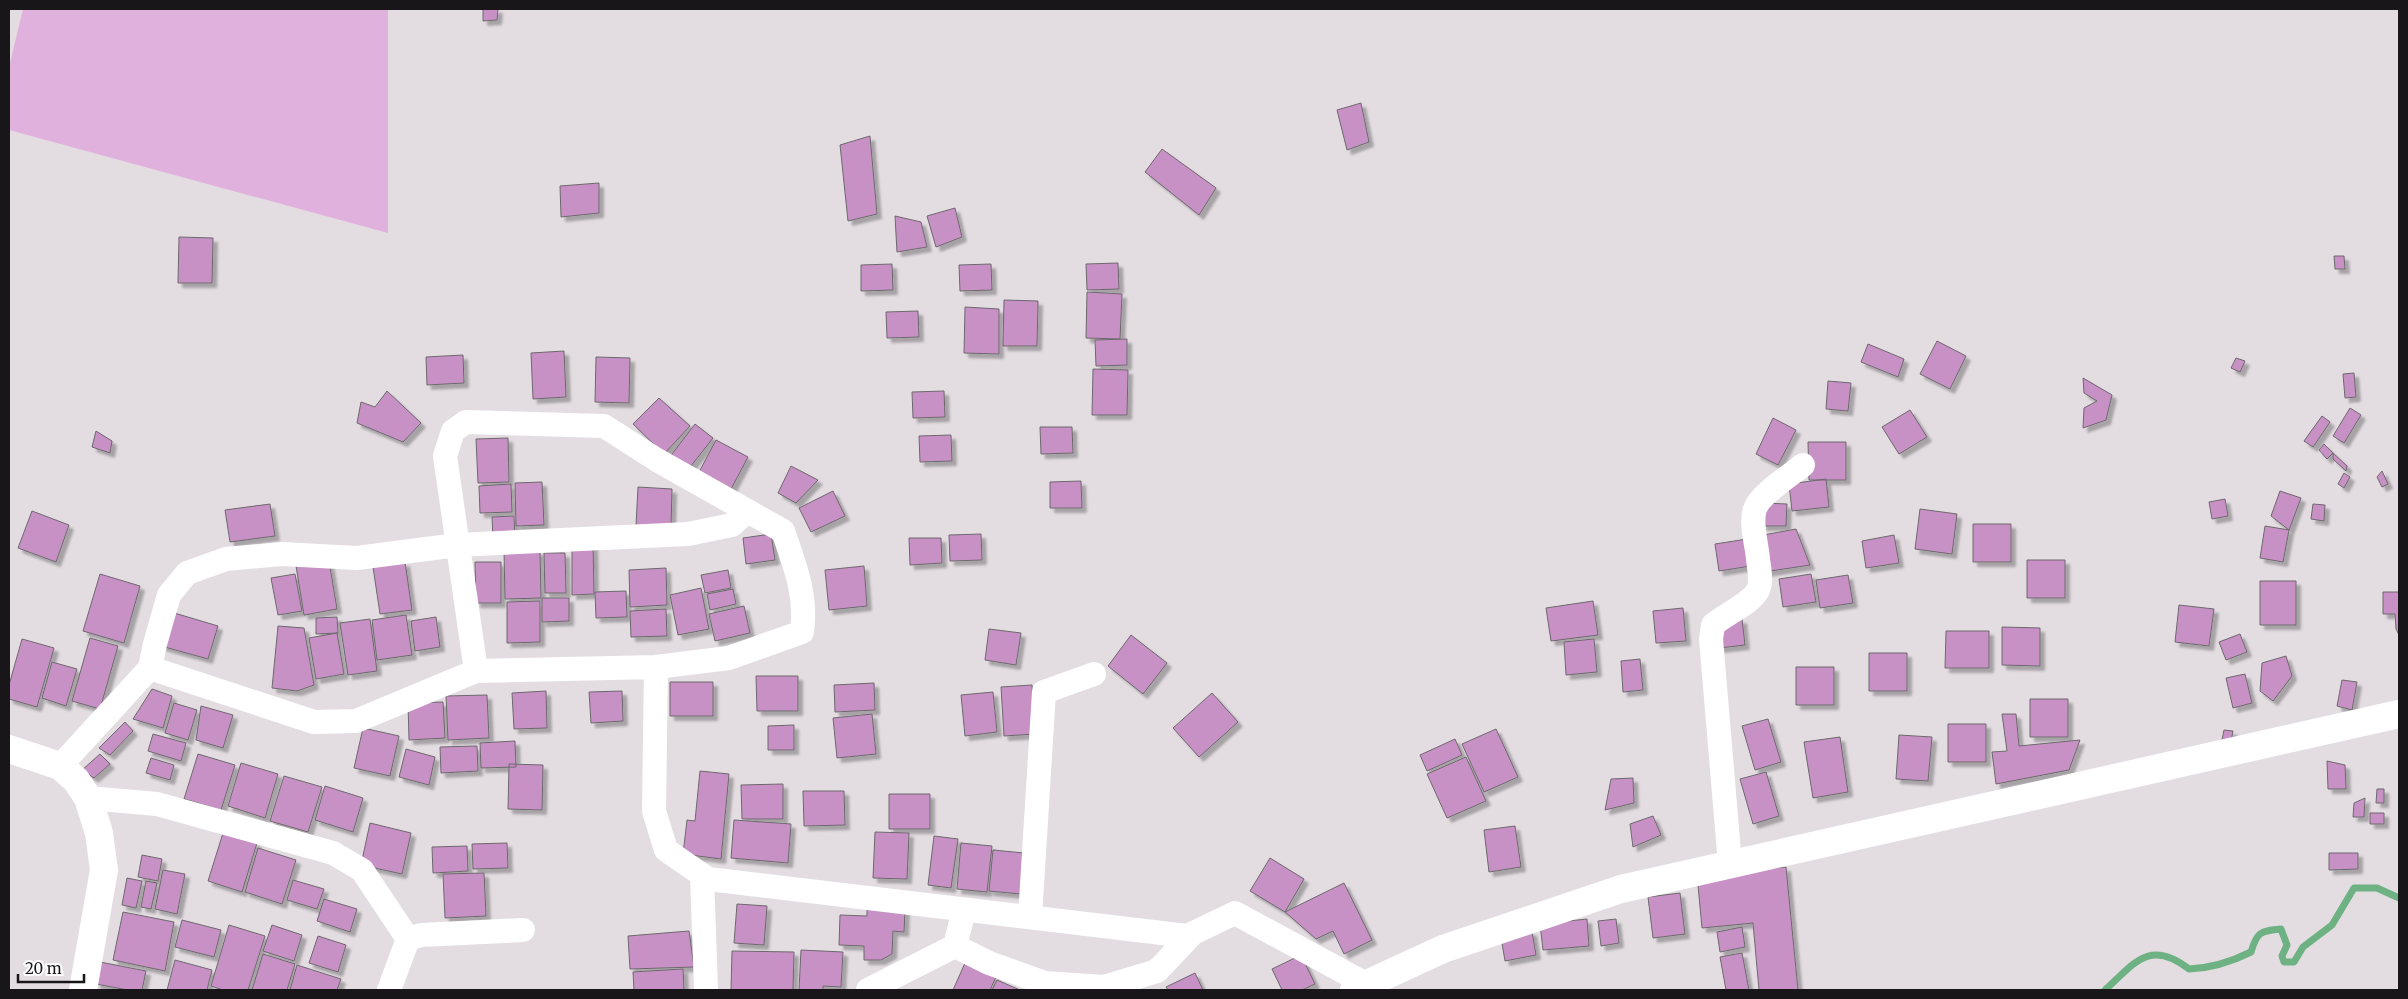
<svg xmlns="http://www.w3.org/2000/svg" width="2408" height="999" viewBox="0 0 2408 999" font-family="Merriweather,serif">
<style>
.green{fill:#e1b1de}
.lines{fill:none;stroke-linecap:round;stroke-linejoin:round}
.stream{stroke:#6eb284;stroke-width:7}
.building{fill:#c891c5;stroke:#6d686d;filter:url(#shadow)}
.street{stroke:#fff;stroke-width:24}
.secondary{stroke:#fff;stroke-width:28}
</style>
<defs>
<filter id="shadow"><feDropShadow dx="4.5" dy="4.5" stdDeviation="1" flood-color="#0004"/></filter>
</defs>
<rect width="100%" height="100%" fill="#e3dde2"/>
<path class="green" d="M23 9H388V233L9 130V67Z"/>
<g class="lines">
<path class="stream" d="M2105 990C2134 964 2149 938 2189 969 2212 968 2231 962 2251 952 2257 932 2260 931 2281 929L2287 945 2282 956 2284 962H2294L2303 947 2332 925 2354 888H2377L2399 898"/>
</g>
<path class="building" d="M483 9H498L497 20 483 21Z
M1361 103 1369 142 1347 150 1337 110Z
M870 136 877 214 848 221 840 145Z
M1162 149 1216 188 1199 215 1145 172Z
M599 183V213L561 217 560 186Z
M955 208 962 237 936 247 927 216Z
M895 216 921 222 927 247 897 252Z
M179 237 213 238 212 283H178Z
M2334 256H2344L2345 269H2335Z
M1118 263 1119 289 1087 290 1086 264Z
M892 264 893 290 861 291V265Z
M991 264 992 290 960 291 959 265Z
M1087 292 1122 294 1120 339 1086 338Z
M1004 300 1038 301 1037 346H1003Z
M965 307 999 309V354L964 353Z
M918 311 919 337 887 338 886 312Z
M1127 339V365L1096 366 1095 340Z
M1937 341 1966 356 1950 389 1920 374Z
M1868 344 1904 359 1898 377 1861 362Z
M564 351 566 397 533 399 531 353Z
M463 355 464 383 427 385 426 357Z
M596 357 630 358 629 403 595 402Z
M2236 358 2245 361 2240 372 2231 368Z
M1093 369 1128 370 1127 415H1092Z
M2354 373 2356 397 2345 398 2343 374Z
M2083 378 2112 395 2106 420 2083 428 2084 408 2097 401 2084 393Z
M1828 381 1851 383 1848 411 1826 409Z
M387 391 421 423 403 442 357 423 361 402 375 407Z
M944 391 945 417 913 418 912 392Z
M659 398 690 426 664 454 633 424Z
M2350 408 2361 415 2344 443 2333 436Z
M1910 410 1927 437 1899 454 1882 427Z
M2322 416 2330 422 2313 447 2304 441Z
M1773 418 1796 430 1778 465 1756 454Z
M695 424 713 438 687 471 669 458Z
M1040 427H1072L1073 453 1041 454Z
M96 431 112 441 110 453 92 447Z
M951 435 952 461 920 462 919 436Z
M508 438 509 482 478 483 476 439Z
M716 440 748 457 730 491 698 474Z
M1808 442H1846V480H1809Z
M2324 444 2333 453 2327 459 2319 450Z
M2333 453 2347 466 2346 471 2333 459Z
M791 466 818 480 796 503 778 493Z
M2382 471 2388 484 2382 487 2377 477Z
M2344 473 2350 477 2344 488 2338 484Z
M1826 479 1829 507 1792 511 1789 484Z
M1081 481 1082 508H1050V482Z
M542 482 544 525 516 526 515 483Z
M511 484 512 512 480 513 479 486Z
M638 487 672 489 671 527 636 526Z
M833 491 845 516 811 532 799 508Z
M2280 491 2301 498 2289 530 2271 516Z
M2225 499 2228 516 2212 519 2209 502Z
M1762 503 1787 504 1786 526H1762Z
M270 504 275 536 230 542 225 510Z
M2313 504 2325 505 2324 521 2311 519Z
M1920 509 1957 514 1952 554 1915 549Z
M32 511 69 525 56 562 18 548Z
M514 516 515 538 493 539 492 517Z
M1973 524H2011V562H1973Z
M2265 526 2289 530 2283 562 2260 558Z
M1796 529 1810 565 1764 572 1758 536Z
M771 534 775 560 746 564 743 538Z
M981 534 982 560 950 561 949 535Z
M1894 535 1899 563 1866 568 1862 541Z
M909 538H941L942 563 910 565Z
M1747 539 1751 566 1719 571 1715 544Z
M593 542 594 594 572 595V543Z
M504 551H540L541 598 505 599Z
M544 553H565L566 593H545Z
M2027 560H2065V598H2027Z
M329 561 337 609 304 615 296 566Z
M405 562 412 610 380 614 373 567Z
M475 562H501V603H476Z
M864 566 867 606 829 610 825 570Z
M666 568 667 605 630 607 629 570Z
M728 570 731 588 705 593 701 575Z
M100 574 140 586 124 643 83 631Z
M295 574 302 611 278 615 271 578Z
M1811 574 1816 602 1783 607 1779 579Z
M1848 575 1853 603 1820 608 1816 580Z
M2260 581H2296V625H2260Z
M701 588 709 629 678 635 670 595Z
M733 589 736 604 710 610 707 594Z
M626 591 627 617 596 618 595 592Z
M2383 592H2399V635L2396 629 2395 614H2383Z
M542 598H569V621L542 622Z
M540 601V642L507 643V602Z
M1593 601 1598 635 1551 641 1546 608Z
M2179 605 2214 609 2209 646 2175 642Z
M744 606 750 633 715 641 709 614Z
M1683 608 1686 641 1656 643 1653 611Z
M666 609 667 636 631 637 630 611Z
M171 612 218 626 208 659 161 646Z
M406 615 412 655 377 660 372 620Z
M337 617 338 633 316 634V618Z
M436 617 440 647 415 651 411 621Z
M370 619 377 671 348 675 340 623Z
M1742 619 1745 645 1719 648 1716 623Z
M278 626 304 628 314 685 297 691 272 688Z
M2002 627 2040 628V666L2002 665Z
M989 629 1021 633 1016 665 985 660Z
M1946 631H1989V668H1945Z
M337 633 344 674 316 679 309 638Z
M2240 634 2247 652 2226 660 2219 642Z
M1131 635 1167 663 1143 694 1108 666Z
M90 638 118 646 100 709 72 701Z
M22 639 54 648 37 707 9 699V685Z
M1594 639 1597 672 1566 675 1564 642Z
M1869 653H1907V691H1869Z
M2286 656 2292 676 2273 701 2260 691 2262 663Z
M1640 659 1643 690 1623 692 1621 661Z
M52 662 77 669 66 706 42 698Z
M1796 667H1834V705H1796Z
M2245 674 2252 703 2233 708 2226 678Z
M756 676H798V711H757Z
M2342 680 2357 682 2352 710 2337 706Z
M670 682H713V716H670Z
M874 683 875 710 835 712 834 685Z
M1032 685 1035 734 1004 736 1001 687Z
M152 689 172 696 163 728 133 719Z
M546 691 547 728 514 729 512 693Z
M622 691 623 721 591 723 589 692Z
M993 692 997 732 965 736 961 695Z
M1212 693 1238 722 1199 757 1173 728Z
M487 695 489 738 448 740 446 696Z
M2030 699H2068V737H2030Z
M443 702 445 738 409 740 408 703Z
M174 703 197 710 188 740 165 733Z
M201 706 233 715 223 748 196 740Z
M872 714 876 754 837 758 833 718Z
M2002 714H2016L2019 746 2080 740 2069 770 1996 784 1992 752 2007 751Z
M1768 719 1781 762 1755 770 1742 726Z
M125 722 133 731 110 755 99 748Z
M1948 724H1986V762H1948Z
M794 725V750H768V726Z
M363 728 399 736 390 776 354 768Z
M1496 729 1518 777 1484 792 1462 744Z
M2224 730 2233 731 2231 741 2222 740Z
M153 734 186 743 181 761 148 751Z
M1899 735 1932 737 1928 781 1896 779Z
M1840 737 1848 792 1813 798 1804 742Z
M1455 739 1462 755 1427 771 1420 755Z
M515 741 516 767 481 768 480 743Z
M477 746 478 771 441 773 440 747Z
M406 749 435 757 429 785 399 777Z
M100 754 110 764 94 778 82 770Z
M198 754 235 765 221 810 184 799Z
M1466 757 1486 801 1447 818 1427 774Z
M151 758 174 765 170 780 146 773Z
M2327 761 2345 765 2346 789H2328Z
M241 763 278 774 265 818 228 806Z
M509 764 543 765 542 810 508 809Z
M700 771 729 774 721 859 683 854 687 820 695 821Z
M1766 772 1779 816 1753 824 1740 779Z
M284 776 322 787 308 832 270 821Z
M1633 778 1634 803 1605 810 1611 779Z
M783 784V819H742L741 785Z
M325 786 363 798 353 832 315 820Z
M2377 789H2384V803H2376Z
M803 791H844L845 825 804 826Z
M889 794H930V829H889Z
M2365 798 2364 817H2353L2354 803Z
M2370 813H2384V824H2370Z
M1653 816 1661 835 1633 847 1630 824Z
M734 820 791 824 788 863 731 858Z
M370 823 411 833 402 874 361 865Z
M1515 826 1521 867 1489 872 1484 830Z
M875 832 909 833 907 879 873 878Z
M223 833 257 843 242 892 208 881Z
M934 836 958 839 951 888 928 885Z
M507 843 508 868 473 869 472 844Z
M961 843 992 846 987 892 957 889Z
M467 846 468 871 433 873 432 847Z
M258 848 296 860 282 904 245 892Z
M993 850 1024 853 1021 894 989 891Z
M2329 853H2358V869L2329 870Z
M142 855 162 859 158 881 138 877Z
M1270 858 1304 879 1285 912 1250 891Z
M1786 867 1798 990H1759L1753 923 1702 928 1697 875Z
M163 870 185 874 177 914 155 909Z
M484 873 486 916 445 918 443 874Z
M127 878 142 881 136 908 122 905Z
M293 880 324 889 317 909 287 900Z
M146 881 157 883 151 909 141 907Z
M1344 883 1372 940 1344 954 1333 931 1316 939 1285 912Z
M1680 893 1685 934 1653 938 1648 897Z
M324 899 357 909 350 932 317 921Z
M737 904 767 906 764 945 734 943Z
M867 908 905 910 904 932 893 931 892 954 881 960H864V946L839 945 840 915 867 916Z
M123 912 174 922 165 971 113 960Z
M1587 919 1589 946 1543 950 1540 924Z
M1616 919 1619 943 1601 946 1598 921Z
M182 920 221 930 214 957 175 947Z
M229 925 265 936 248 990H223L211 986Z
M272 925 302 935 294 961 263 951Z
M1742 927 1745 947 1720 952 1717 932Z
M689 931 694 967 630 969 628 936Z
M1532 931 1536 955 1505 961 1501 937Z
M318 936 346 945 338 972 309 963Z
M801 950 843 952 841 987 823 986V990H799Z
M732 951 794 952 793 990H731Z
M1742 953 1749 990H1726L1720 957Z
M263 954 295 964 287 990H252Z
M1301 955 1315 984 1302 990H1282L1272 969Z
M175 960 212 970 207 990H167Z
M100 962 146 971 142 990H128L96 984Z
M965 963 996 977 990 990H953Z
M297 965 341 979 337 990H290Z
M683 969 684 990H634L633 972Z
M1195 973 1203 990H1168L1166 987Z
M997 980 1020 990H992Z"/>
<g class="lines">
<path class="street" d="M656 667 654 811 666 850 708 879 1187 936 1235 913 1366 984
M150 668 314 722 356 721 476 671 656 667 729 658 802 632C807 595 795 566 783 531L657 460 604 426 466 422 453 431 445 456 476 671
M60 766 150 668 155 644 169 595 187 573 226 559 282 554 357 558 457 545 688 534 732 525 747 511
M88 798 157 804 333 853 362 870 408 939 421 935 523 930
M1730 864 1711 639 1713 625C1724 615 1752 603 1758 590 1762 581 1759 568 1758 559 1757 545 1750 523 1755 509 1759 495 1791 475 1803 465
M702 875 706 990
M1030 917 1044 692 1094 674
M955 946 989 963 1045 983 1104 987 1157 971 1193 933
M389 990 408 939
M868 990 955 946 964 910"/>
<path class="secondary" d="M9 749 60 766 76 780 88 798 99 833 104 870 83 990
M1354 990 1443 949 1621 889 2399 714"/>
</g>
<rect width="2408" height="999" fill="none" stroke="#181618" stroke-width="20"/>
<path d="M18 974v8h66v-8" fill="none" stroke="#181618" stroke-width="2.5"/>
<text x="25" y="974" font-size="15" fill="#181618" stroke="#ffffff" stroke-width="4" paint-order="stroke">20 m</text>
</svg>
